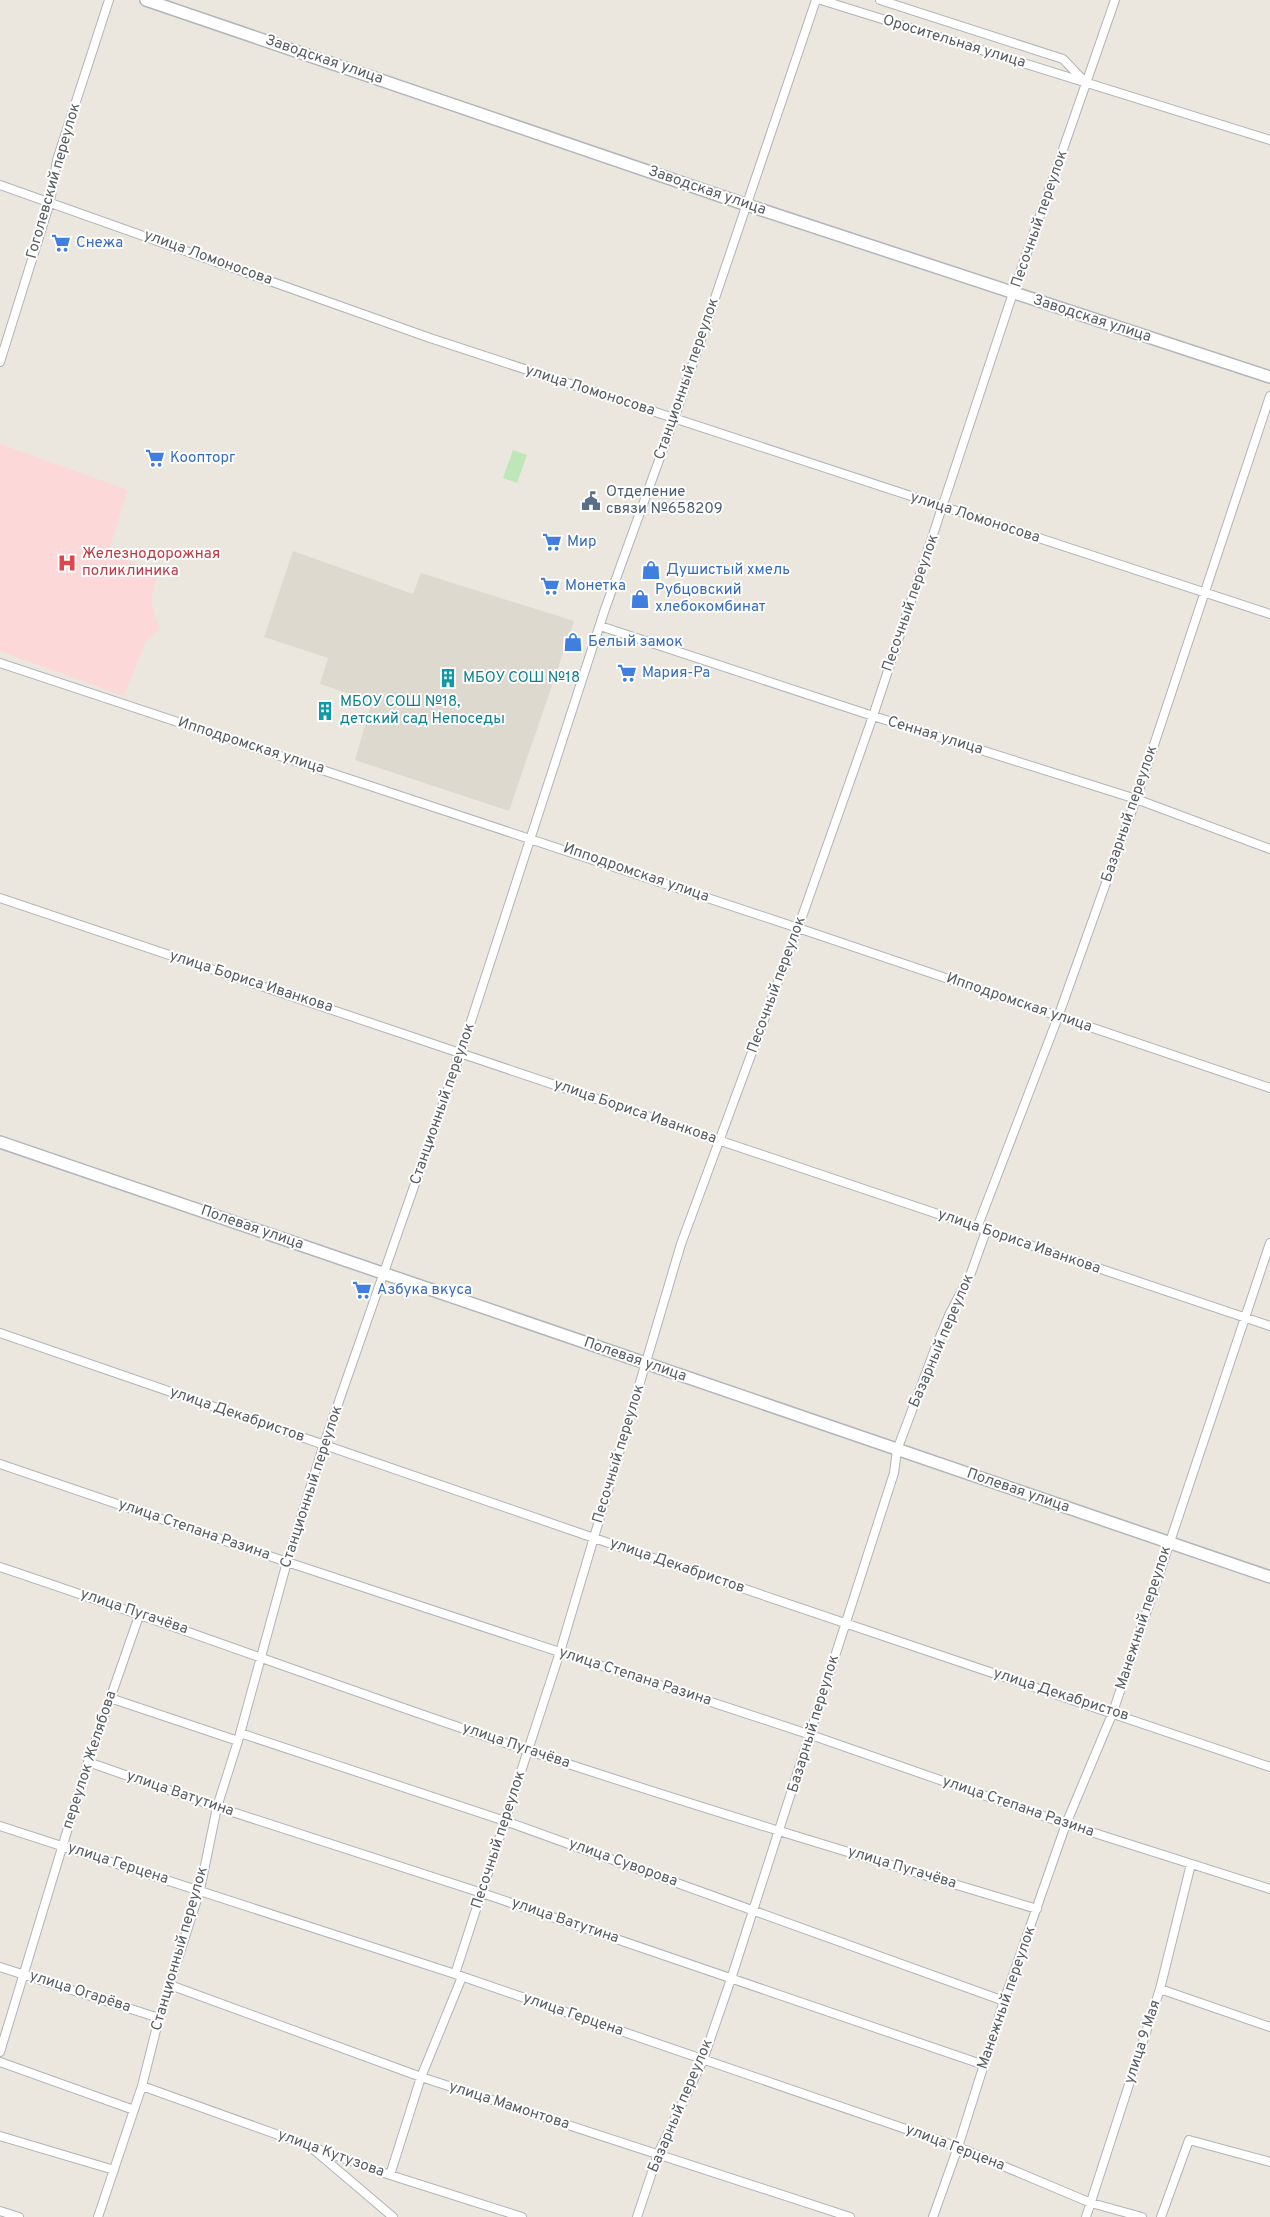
<svg xmlns="http://www.w3.org/2000/svg" width="1270" height="2217" viewBox="0 0 1270 2217" font-family="Overpass,sans-serif">
<style>
.education{fill:#ded9cf}
.medical{fill:#fcd8d9}
.green{fill:#bfe6b9}
.lines{fill:none;stroke-linecap:round;stroke-linejoin:round}
.street-casing{stroke:#b0b4b8;stroke-width:10}
.secondary-casing{stroke:#b1b6bb;stroke-width:14}
.street{stroke:#fff;stroke-width:8}
.secondary{stroke:#fff;stroke-width:11}
.labels{text-anchor:middle;dominant-baseline:central;stroke-width:4;stroke-linejoin:round;paint-order:stroke}
.street-label{font-size:15px;fill:#585d61;stroke:#fff}
.shop-label{font-size:15px;fill:#366cbe;stroke:#fff;text-anchor:start}
.service-label{font-size:15px;fill:#4e5e75;stroke:#fff;text-anchor:start}
.health-label{font-size:15px;fill:#be3a42;stroke:#fff;text-anchor:start}
.culture-label{font-size:15px;fill:#0d838f;stroke:#fff;text-anchor:start}
</style>
<rect width="100%" height="100%" fill="#ece7de"/>
<path class="education" d="M293 551 413 594 421 573 574 621 509 811 355 760 372 701 320 684 328 658 264 637Z"/>
<path class="medical" d="M0 444 128 490 108 553 158 572 151 601 159 629 146 641 124 696 0 651Z"/>
<path class="green" d="M513 450 527 455 517 483 503 478Z"/>
<g class="lines">
<g class="street-casing">
<path id="street" d="M821 0 1270 140
M880 0 1063 59 1086 83
M0 185 430 338 1270 614
M0 362 50 202 57 160 109 0
M600 626 873 716 1136 799 1270 849
M0 663 798 928 1270 1088
M0 898 1270 1326
M977 1228 1058 1017 1136 799 1270 396
M0 1333 594 1538 1270 1767
M0 1464 287 1562 811 1735 1066 1824 1270 1889
M0 1567C177 1626 352 1692 529 1751 697 1807 867 1858 1037 1909
M110 1698 238 1741
M240 1733 505 1821 1004 2001
M88 1762 217 1807 482 1893 984 2065
M0 1826 455 1974 958 2147 1091 2203 1142 2217
M0 1967 159 2018
M455 1974 560 1652 681 1244 798 928 873 716 1013 293 1115 0
M170 1985 421 2077 850 2217
M1160 1989 1270 2027
M0 2052 88 1762 140 1613
M0 2062 134 2110
M142 2086 390 2175 522 2217
M0 2136 114 2170
M313 2149 393 2217
M390 2175 421 2077 462 1977
M0 2211 19 2217
M98 2217 142 2086 159 2018 200 1890 217 1807 238 1741 287 1562 324 1444 461 1052 605 609 674 419 816 0
M637 2217 658 2154 703 2060 731 1979 894 1473 897 1450 935 1349 950 1313 971 1273 986 1231
M933 2217 958 2147 1004 2001 1066 1824 1113 1712 1270 1243
M1086 2217 1160 1989 1191 1864
M1161 2217 1189 2140 1270 2162"/>
</g>
<g class="secondary-casing">
<path id="secondary" d="M146 0 747 205 1270 377
M0 1142 1270 1577"/>
</g>
<use href="#street" class="street"/>
<use href="#secondary" class="secondary"/>
</g>
<defs>
<g id="supermarket-bare" transform="scale(1.5)"><path d="M-6-5.5h2.5l.6 2H6L4.5 2H-2.5L-4.4-4H-6ZM-1.5 3.2a1.3 1.3 0 1 0 .1 0ZM3 3.2a1.3 1.3 0 1 0 .1 0Z" fill="#3f7fe0" stroke="#fff" stroke-width="2.5" paint-order="stroke"/></g>
<g id="civic-bare" transform="scale(1.5)"><path d="M-.6-6.5H3V-4.5H.6V-3L4-1V1h2V6H-6V1h2V-1L-.6-3ZM-1.2 2.5V6h2.4V2.5Z" fill="#5c6f8a" stroke="#fff" stroke-width="2.5" paint-order="stroke"/></g>
<g id="hospital-bare" transform="scale(1.5)"><path d="M-5-5h3v3.5h4V-5h3V5h-3V1.5h-4V5h-3Z" fill="#e0444e" stroke="#fff" stroke-width="2.5" paint-order="stroke"/></g>
<g id="shop-bare" transform="scale(1.5)"><path d="M-5-2.5h2.3a2.7 3.5 0 0 1 5.4 0H5L5.5 6h-11ZM-1.5-2.5h3a1.5 2.3 0 0 0-3 0Z" fill="#3f7fe0" stroke="#fff" stroke-width="2.5" paint-order="stroke"/></g>
<g id="building-bare" transform="scale(1.5)"><path d="M-4-6H4V6H1V3H-1V6H-4ZM-2.5-4.3h1.7v1.8h-1.7ZM.8-4.3h1.7v1.8H.8ZM-2.5-1h1.7V.8h-1.7ZM.8-1h1.7V.8H.8Z" fill="#0f9aa8" stroke="#fff" stroke-width="2.5" paint-order="stroke"/></g>
</defs>
<g fill-rule="evenodd">
<use href="#supermarket-bare" x="61" y="243"/>
<use href="#supermarket-bare" x="155" y="458"/>
<use href="#civic-bare" x="591" y="501"/>
<use href="#supermarket-bare" x="552" y="542"/>
<use href="#hospital-bare" x="67" y="563"/>
<use href="#shop-bare" x="651" y="570"/>
<use href="#supermarket-bare" x="550" y="586"/>
<use href="#shop-bare" x="640" y="599"/>
<use href="#shop-bare" x="573" y="642"/>
<use href="#supermarket-bare" x="627" y="673"/>
<use href="#building-bare" x="448" y="678"/>
<use href="#building-bare" x="325" y="711"/>
<use href="#supermarket-bare" x="362" y="1290"/>
</g>
<g class="labels">
<g class="street-label">
<text transform="translate(954 42) rotate(17)">Оросительная улица</text>
<text transform="translate(324 60) rotate(19)">Заводская улица</text>
<text transform="translate(54 181) rotate(-74)">Гоголевский переулок</text>
<text transform="translate(707 191) rotate(19)">Заводская улица</text>
<text transform="translate(1040 219) rotate(-71)">Песочный переулок</text>
<text transform="translate(208 258) rotate(20)">улица Ломоносова</text>
<text transform="translate(1092 319) rotate(18)">Заводская улица</text>
<text transform="translate(687 379) rotate(-71)">Станционный переулок</text>
<text transform="translate(590 391) rotate(18)">улица Ломоносова</text>
<text transform="translate(975 518) rotate(18)">улица Ломоносова</text>
<text transform="translate(911 603) rotate(-71)">Песочный переулок</text>
<text transform="translate(935 736) rotate(17)">Сенная улица</text>
<text transform="translate(251 746) rotate(18)">Ипподромская улица</text>
<text transform="translate(1130 814) rotate(-71)">Базарный переулок</text>
<text transform="translate(636 873) rotate(19)">Ипподромская улица</text>
<text transform="translate(251 982) rotate(18)">улица Бориса Иванкова</text>
<text transform="translate(777 985) rotate(-70)">Песочный переулок</text>
<text transform="translate(1019 1003) rotate(19)">Ипподромская улица</text>
<text transform="translate(443 1104) rotate(-71)">Станционный переулок</text>
<text transform="translate(635 1112) rotate(19)">улица Бориса Иванкова</text>
<text transform="translate(252 1228) rotate(19)">Полевая улица</text>
<text transform="translate(1019 1242) rotate(19)">улица Бориса Иванкова</text>
<text transform="translate(942 1341) rotate(-67)">Базарный переулок</text>
<text transform="translate(635 1360) rotate(19)">Полевая улица</text>
<text transform="translate(237 1415) rotate(19)">улица Декабристов</text>
<text transform="translate(619 1454) rotate(-73)">Песочный переулок</text>
<text transform="translate(312 1487) rotate(-72)">Станционный переулок</text>
<text transform="translate(1018 1491) rotate(19)">Полевая улица</text>
<text transform="translate(194 1530) rotate(19)">улица Степана Разина</text>
<text transform="translate(677 1566) rotate(19)">улица Декабристов</text>
<text transform="translate(134 1612) rotate(19)">улица Пугачёва</text>
<text transform="translate(1144 1618) rotate(-72)">Манежный переулок</text>
<text transform="translate(635 1677) rotate(18)">улица Степана Разина</text>
<text transform="translate(1061 1695) rotate(18)">улица Декабристов</text>
<text transform="translate(814 1724) rotate(-73)">Базарный переулок</text>
<text transform="translate(516 1746) rotate(19)">улица Пугачёва</text>
<text transform="translate(90 1760) rotate(-72)">переулок Желябова</text>
<text transform="translate(180 1794) rotate(19)">улица Ватутина</text>
<text transform="translate(1018 1807) rotate(19)">улица Степана Разина</text>
<text transform="translate(499 1840) rotate(-72)">Песочный переулок</text>
<text transform="translate(623 1863) rotate(20)">улица Суворова</text>
<text transform="translate(118 1864) rotate(18)">улица Герцена</text>
<text transform="translate(902 1868) rotate(17)">улица Пугачёва</text>
<text transform="translate(565 1921) rotate(19)">улица Ватутина</text>
<text transform="translate(180 1949) rotate(-74)">Станционный переулок</text>
<text transform="translate(80 1992) rotate(18)">улица Огарёва</text>
<text transform="translate(1007 1998) rotate(-71)">Манежный переулок</text>
<text transform="translate(573 2015) rotate(19)">улица Герцена</text>
<text transform="translate(1143 2042) rotate(-72)">улица 9 Мая</text>
<text transform="translate(509 2106) rotate(18)">улица Мамонтова</text>
<text transform="translate(681 2106) rotate(-67)">Базарный переулок</text>
<text transform="translate(955 2148) rotate(21)">улица Герцена</text>
<text transform="translate(331 2154) rotate(20)">улица Кутузова</text>
</g>
<g class="shop-label">
<text x="76" y="243">Снежа</text>
<text x="170" y="458">Коопторг</text>
<text x="567" y="542">Мир</text>
<text x="666" y="570">Душистый хмель</text>
<text x="565" y="586">Монетка</text>
<text x="655" y="590">Рубцовский<tspan x="655" dy="17">хлебокомбинат</tspan></text>
<text x="588" y="642">Белый замок</text>
<text x="642" y="673">Мария-Ра</text>
<text x="377" y="1290">Азбука вкуса</text>
</g>
<g class="service-label">
<text x="606" y="492">Отделение<tspan x="606" dy="17">связи №658209</tspan></text>
</g>
<g class="health-label">
<text x="82" y="554">Железнодорожная<tspan x="82" dy="17">поликлиника</tspan></text>
</g>
<g class="culture-label">
<text x="463" y="678">МБОУ СОШ №18</text>
<text x="340" y="702">МБОУ СОШ №18,<tspan x="340" dy="17">детский сад Непоседы</tspan></text>
</g>
</g>
</svg>
